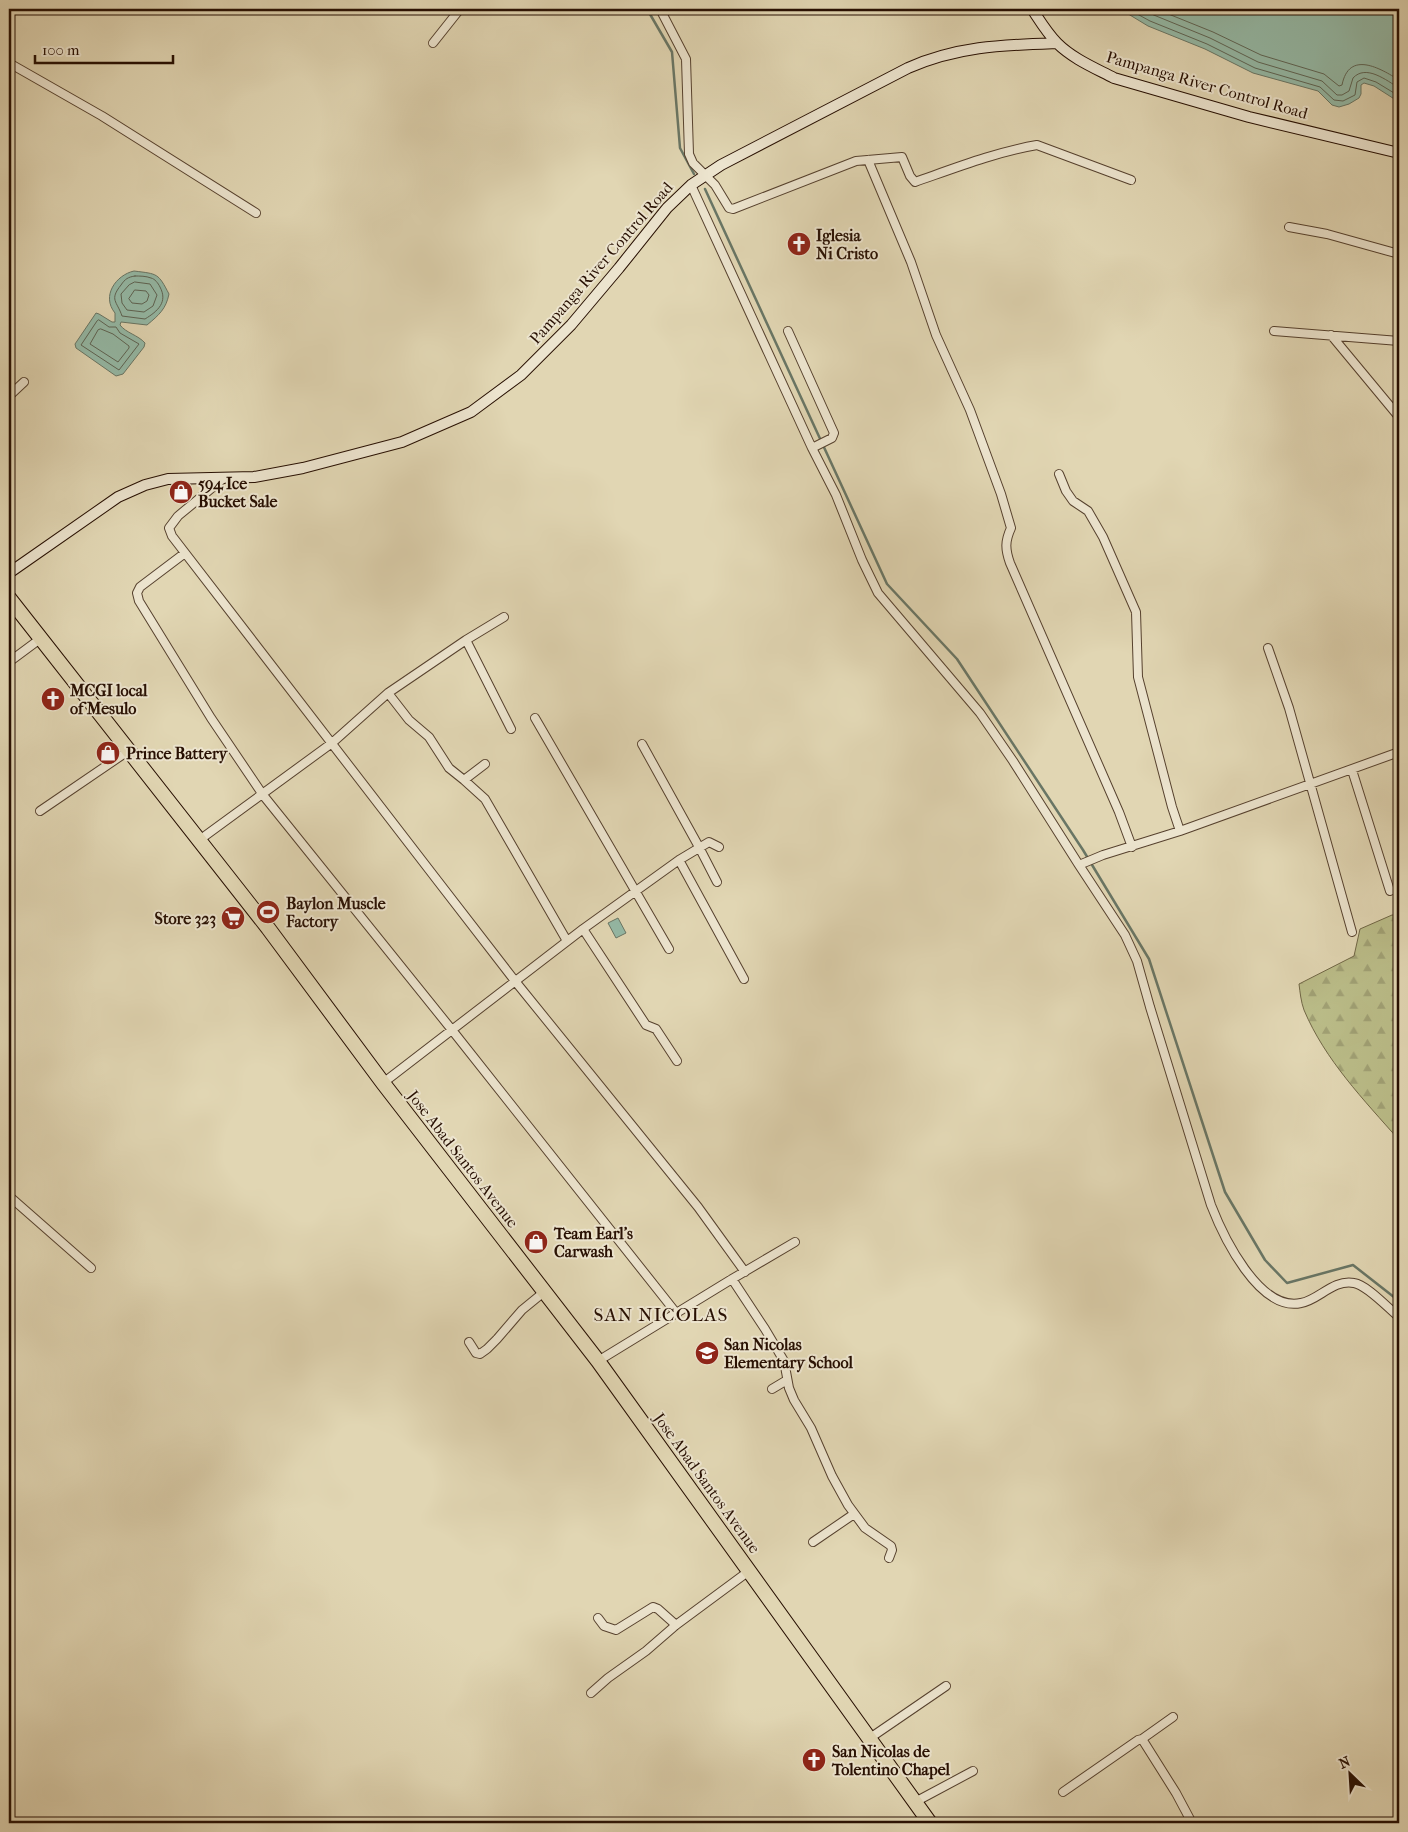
<svg xmlns="http://www.w3.org/2000/svg" width="1408" height="1832" viewBox="0 0 1408 1832" font-family="'IM FELL French Canon',serif">
<style>
.forest{fill:url(#forest-firs);stroke:#706645}
.water{fill:#95baa7;stroke:#697665}
.lines{fill:none;stroke-linecap:round;stroke-linejoin:round}
.shore{stroke:#5e6454;stroke-width:1}
.stream{stroke:#697665;stroke-width:2.5}
.street-casing{stroke:#56412e;stroke-width:10}
.secondary-casing{stroke:#270f02;stroke-width:12}
.highway-casing{stroke:#270f02;stroke-width:16}
.street{stroke:#ece4ce;stroke-width:8}
.secondary{stroke:#ece4ce;stroke-width:10}
.highway{stroke:#e1d6b3;stroke-width:14}
.labels{text-anchor:middle;dominant-baseline:central;stroke-width:4;stroke-linejoin:round;paint-order:stroke}
.street-label{font-size:16px;fill:#270f02;stroke:#ece4ce}
.poi-label{font-size:16px;font-weight:bold;fill:#270f02;stroke:#ece4ce;text-anchor:start}
.quarter-label{font-size:19px;letter-spacing:1px;fill:#270f02;stroke:#ece4ce}
</style>
<defs>
<pattern id="forest-firs" width="22" height="20" patternUnits="userSpaceOnUse" patternTransform="scale(1.25)"><rect width="22" height="20" fill="#babc88"/><path d="M5 1l3.5 6h-7zM16 11l3.5 6h-7z" fill="#a0a074"/></pattern>
</defs>
<rect width="100%" height="100%" fill="#e1d6b3"/>
<filter id="stains"><feTurbulence type="fractalNoise" baseFrequency=".004" numOctaves="4"/><feColorMatrix values="0 0 0 0 .2 0 0 0 0 .09 0 0 0 0 .02 0 0 0 .5 -.17"/></filter>
<radialGradient id="worn" r=".72"><stop offset=".6" stop-color="#630" stop-opacity="0"/><stop offset="1" stop-color="#630" stop-opacity=".3"/></radialGradient>
<path class="forest" d="M1392 915H1399V1140C1364 1100 1325 1060 1304 1010 1301 1002 1300 992 1299 984L1354 956 1360 929Z"/>
<path class="water" d="M1120 9H1399V102L1374 86 1364 83 1361 85V94L1359 98 1349 104 1339 107 1332 105 1318 91 1253 73 1205 49 1148 26Z
M134 271C158 274 158 273 169 294 166 309 159 315 147 325L121 322 120 325C126 333 138 335 145 343L144 347 123 374 116 376 76 348 75 344 96 313 99 314 112 322H115V313C101 296 116 275 134 271Z
M618 918 626 933 616 938 608 923Z"/>
<g class="lines">
<path class="shore" d="M1128 9 1150 21 1207 44 1255 68 1320 87 1334 100 1343 101 1355 95 1357 82 1364 78 1376 82 1399 96
M1139 9 1210 38 1258 62 1322 81 1337 95H1342L1349 91 1353 78C1366 64 1386 80 1399 88
M1156 9 1213 32 1261 55 1324 74 1339 86 1342 85C1349 50 1380 68 1399 80
M135 276C140 276 146 276 151 278 155 279 158 283 160 287 168 302 158 311 145 319L122 316C117 301 109 300 121 285 125 279 128 277 135 276Z
M135 282 150 284 157 295 153 306 144 312 127 310 122 303 121 294 129 285Z
M135 290 146 291 149 295 147 301 142 304 132 303 129 299Z
M99 320 109 327H116L120 333 139 344 119 370 81 345 97 321Z
M101 329 113 334 129 346V348L118 362 90 344 98 330Z"/>
<path class="stream" d="M647 9 672 52 680 148 694 174
M705 189 887 584 957 659 1083 850 1149 959 1225 1192 1265 1260 1287 1283 1353 1265 1399 1301"/>
<g class="street-casing">
<path id="street" d="M660 9 686 59 689 154 693 163 715 185 729 208 733 209 856 161 902 157 910 176 915 182C955 168 996 152 1037 145L1131 180
M433 43 460 9
M9 63 102 116 256 213
M868 160 911 262 936 335 970 410 1001 494 1011 528C1005 541 1005 549 1010 563L1119 812 1132 847
M691 185 812 448 836 495 862 560 878 593 980 713 1013 761 1079 865 1125 935 1137 961 1150 1007 1211 1205C1223 1236 1259 1312 1301 1303 1319 1300 1333 1279 1354 1283 1367 1285 1388 1308 1399 1317
M1289 227 1327 234 1399 254
M788 331 834 433 832 438 812 448
M1274 331 1399 341
M1331 335 1399 417
M9 396 24 382
M1059 474 1066 491 1073 501 1088 511 1103 537 1136 612 1138 677 1172 807 1180 831
M224 478 178 516 169 528 172 536 437 880 515 981 698 1207 745 1272
M185 553 140 587 137 593 139 601 211 718 263 795 452 1030 677 1314
M466 640 511 729
M1268 648 1289 708 1352 932
M9 662 40 639
M388 693 409 720 429 737 449 768 464 780 485 764
M535 718 669 949
M642 744 699 847 717 882
M1352 770 1390 891
M464 780 485 799 567 941
M40 811 128 751
M198 841 332 743 388 693 466 640 504 617
M679 860 744 979
M1079 865 1103 855 1180 831 1399 752
M583 929 646 1025 656 1029 677 1061
M383 1083 583 929 679 860 709 842 719 847
M9 1196 91 1268
M732 1279 765 1329 784 1361 789 1388 794 1400 811 1428 832 1476 848 1505 865 1528 891 1546 892 1550 889 1558
M469 1342 476 1353 480 1354 487 1349 497 1339 522 1310 544 1292
M598 1361 732 1279 795 1242
M772 1389 787 1380
M813 1542 854 1514
M598 1618 604 1626 616 1630 653 1607 658 1609 676 1625
M591 1693 608 1678 646 1651 676 1625 749 1571
M870 1738 946 1686
M1142 1739 1173 1717
M1063 1792 1138 1740 1142 1739 1176 1793 1192 1823
M915 1802 973 1771"/>
</g>
<g class="secondary-casing">
<path id="secondary" d="M1032 9C1040 21 1047 33 1057 43 1073 59 1095 68 1114 78L1249 117 1399 153
M9 573 118 497 145 485 168 479 254 477 303 468 402 442 471 412 521 375 571 325 619 268 667 208 691 185 721 165 908 68C958 46 1003 45 1057 43"/>
</g>
<g class="highway-casing">
<path id="highway" d="M9 598 268 928 383 1083 598 1361 930 1823"/>
</g>
<use href="#street" class="street"/>
<use href="#secondary" class="secondary"/>
<use href="#highway" class="highway"/>
</g>
<defs>
<g id="church-disc" transform="scale(1.25)"><circle r="9.5" fill="#8f2418" stroke="#ece4ce"/><path d="M-1.2-6h2.4v3.5h3.3v2.4h-3.3V6h-2.4V-.1h-3.3v-2.4h3.3Z" fill="#fff"/></g>
<g id="shop-disc" transform="scale(1.25)"><circle r="9.5" fill="#8f2418" stroke="#ece4ce"/><path d="M-5-2.5h2.3a2.7 3.5 0 0 1 5.4 0H5L5.5 6h-11ZM-1.5-2.5h3a1.5 2.3 0 0 0-3 0Z" fill="#fff"/></g>
<g id="stadium-disc" transform="scale(1.25)"><circle r="9.5" fill="#8f2418" stroke="#ece4ce"/><path d="M0-5a6.5 5 0 1 0 0 10a6.5 5 0 1 0 0-10ZM-3.5-1.8h7v3.6h-7Z" fill="#fff"/></g>
<g id="supermarket-disc" transform="scale(1.25)"><circle r="9.5" fill="#8f2418" stroke="#ece4ce"/><path d="M-6-5.5h2.5l.6 2H6L4.5 2H-2.5L-4.4-4H-6ZM-1.5 3.2a1.3 1.3 0 1 0 .1 0ZM3 3.2a1.3 1.3 0 1 0 .1 0Z" fill="#fff"/></g>
<g id="school-disc" transform="scale(1.25)"><circle r="9.5" fill="#8f2418" stroke="#ece4ce"/><path d="M0-5L7-2L0 1L-7-2ZM-4 1L0 2.5L4 1V4Q0 6-4 4Z" fill="#fff"/></g>
</defs>
<g fill-rule="evenodd">
<use href="#church-disc" x="799" y="244"/>
<use href="#shop-disc" x="181" y="492"/>
<use href="#church-disc" x="53" y="699"/>
<use href="#shop-disc" x="108" y="753"/>
<use href="#stadium-disc" x="268" y="912"/>
<use href="#supermarket-disc" x="233" y="918"/>
<use href="#shop-disc" x="536" y="1242"/>
<use href="#school-disc" x="707" y="1353"/>
<use href="#church-disc" x="814" y="1760"/>
</g>
<g class="labels">
<g class="street-label">
<text transform="translate(1207 85) rotate(16)">Pampanga River Control Road</text>
<text transform="translate(601 263) rotate(-49)">Pampanga River Control Road</text>
<text transform="translate(463 1159) rotate(52)">Jose Abad Santos Avenue</text>
<text transform="translate(707 1483) rotate(54)">Jose Abad Santos Avenue</text>
</g>
<g class="poi-label">
<text x="816" y="235">Iglesia<tspan x="816" dy="18">Ni Cristo</tspan></text>
<text x="198" y="483">594 Ice<tspan x="198" dy="18">Bucket Sale</tspan></text>
<text x="70" y="690">MCGI local<tspan x="70" dy="18">of Mesulo</tspan></text>
<text x="126" y="753">Prince Battery</text>
<text x="286" y="903">Baylon Muscle<tspan x="286" dy="18">Factory</tspan></text>
<text x="216" y="918" text-anchor="end">Store 323</text>
<text x="554" y="1233">Team Earl's<tspan x="554" dy="18">Carwash</tspan></text>
<text x="724" y="1344">San Nicolas<tspan x="724" dy="18">Elementary School</tspan></text>
<text x="832" y="1751">San Nicolas de<tspan x="832" dy="18">Tolentino Chapel</tspan></text>
</g>
<g class="quarter-label">
<text x="661" y="1315">SAN NICOLAS</text>
</g>
</g>
<rect width="1408" height="1832" fill="none" stroke="#e1d6b3" stroke-width="30"/>
<rect x="10" y="10" width="1388" height="1812" fill="none" stroke="#270f02" stroke-width="2.5"/>
<rect x="15" y="15" width="1378" height="1802" fill="none" stroke="#270f02"/>
<g transform="translate(1350 1774) rotate(335)" stroke="#ece4ce" stroke-width="4" paint-order="stroke">
<path d="M0-4L9 19L0 12L-9 19Z" fill="#270f02"/>
<text y="-8" font-size="14" font-weight="bold" text-anchor="middle" fill="#270f02">N</text>
</g>
<path d="M35 55v8h138v-8" fill="none" stroke="#270f02" stroke-width="2.5"/>
<text x="42" y="55" font-size="15" fill="#270f02" stroke="#ece4ce" stroke-width="4" paint-order="stroke">100 m</text>
<rect width="100%" height="100%" filter="url(#stains)"/>
<rect width="100%" height="100%" fill="url(#worn)"/>
</svg>
